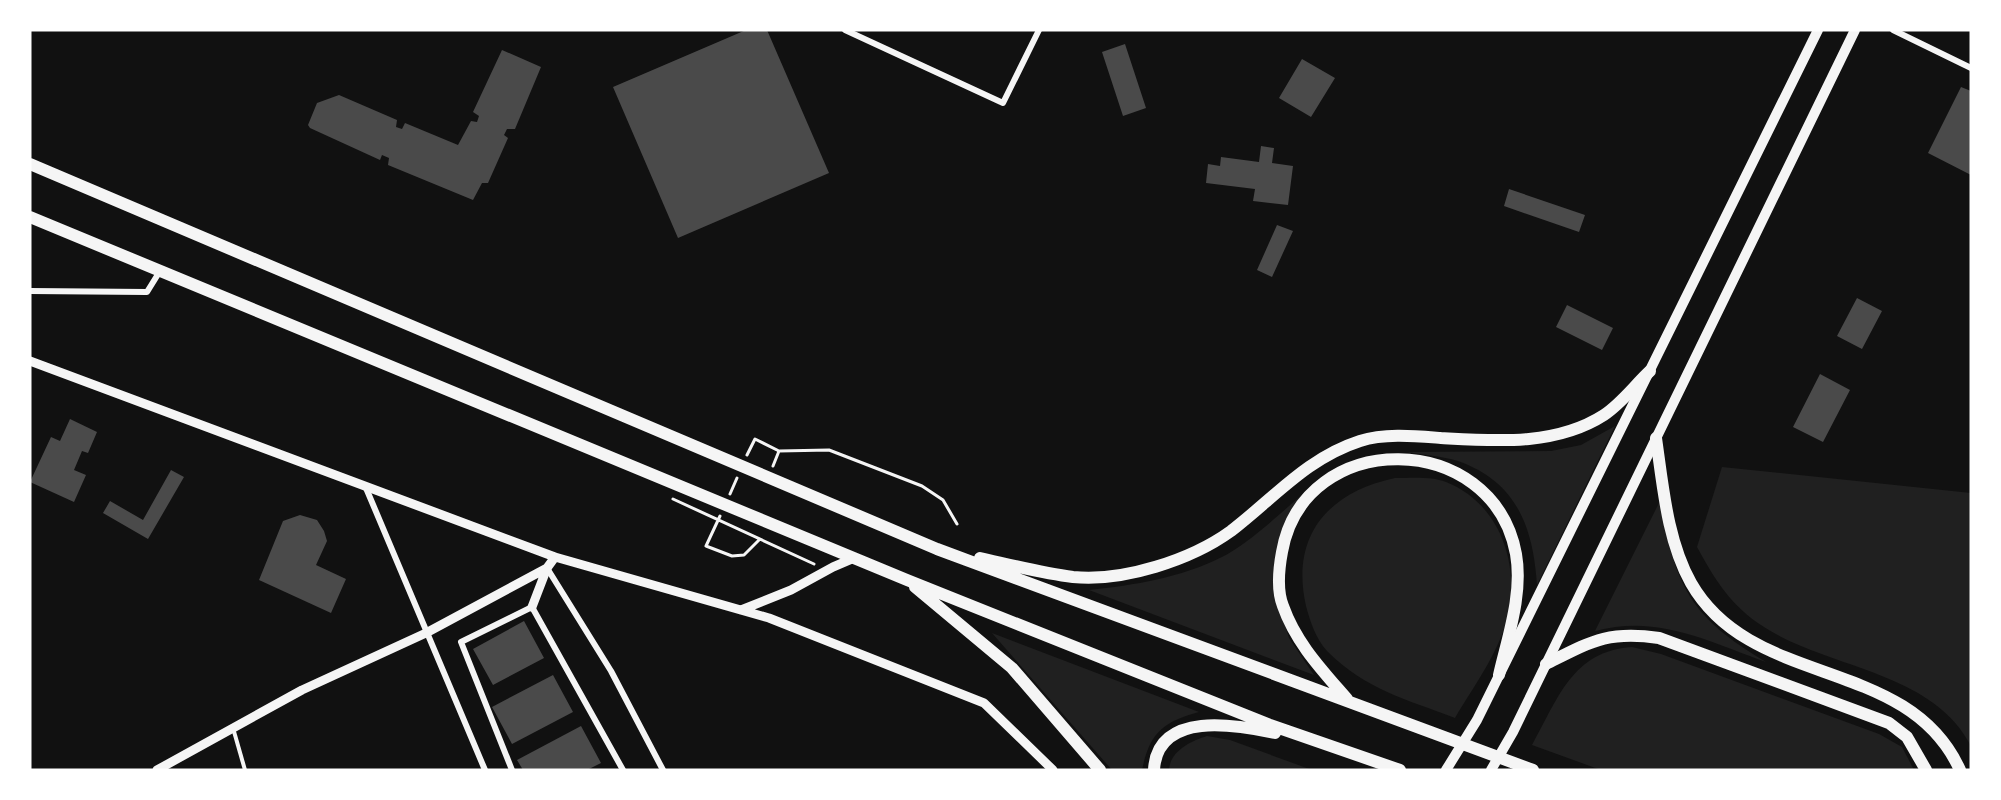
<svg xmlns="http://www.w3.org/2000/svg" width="2001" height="800" viewBox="0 0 2001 800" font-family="Arial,sans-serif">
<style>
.green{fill:#202020}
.building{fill:#4a4a4a}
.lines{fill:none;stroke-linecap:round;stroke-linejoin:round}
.path{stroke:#f5f5f5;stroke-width:3}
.service{stroke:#f5f5f5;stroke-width:4}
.minor{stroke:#f5f5f5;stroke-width:6}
.tertiary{stroke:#f5f5f5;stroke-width:9}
.secondary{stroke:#f5f5f5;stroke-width:10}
.trunk{stroke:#f5f5f5;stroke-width:12}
</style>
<rect width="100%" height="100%" fill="#111"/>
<path class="green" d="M1615 426 1537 585C1533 527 1517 482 1458 461 1442 456 1423 455 1407 452L1551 451 1581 445Z
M1722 467 1971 493V746C1933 671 1829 669 1764 627 1731 606 1715 580 1697 547Z
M1330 470 1297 513 1276 598 1289 638 1314 675 1089 590C1135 585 1180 578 1222 557 1255 540 1300 495 1330 470Z
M1395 478C1411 478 1431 476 1446 482 1497 502 1519 559 1509 611 1501 650 1475 684 1455 718 1406 699 1366 690 1327 651 1316 639 1310 621 1306 606 1290 535 1329 492 1395 478Z
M1660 501C1676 587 1689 616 1766 662 1708 641 1657 614 1595 631Z
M992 633 1199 712C1163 722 1150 732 1142 770H1112Z
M1632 647 1661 654 1879 734 1902 747 1914 770H1601L1532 745C1558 699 1572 651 1632 647Z
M1207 736 1230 740 1312 770H1169C1170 751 1191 741 1207 736Z"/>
<path class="building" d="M746 30H767L829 173 678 238 613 87Z
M1125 44 1146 108 1123 116 1102 52Z
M502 50 541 67 515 129H507L504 135 508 138 488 183H482L473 200 388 165 389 158 382 155 380 160 310 128 308 125 317 103 339 95 397 120 396 127 402 129 405 123 458 145 471 121 477 122 479 116 473 112Z
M1302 59 1335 78 1311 117 1279 98Z
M1961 87 1971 91V175L1928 153Z
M1261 146 1274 148 1272 163 1293 166 1288 205 1253 201 1255 189 1206 183 1208 164 1220 166 1221 157 1259 162Z
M1509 189 1585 215 1579 232 1504 206Z
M1277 225 1293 231 1272 277 1257 270Z
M1857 298 1882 311 1862 349 1837 336Z
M1567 305 1613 328 1602 350 1556 327Z
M1820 374 1850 390 1823 442 1793 427Z
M70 419 97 432 88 453 82 451 74 470 86 475 74 502 30 482 51 437 60 441Z
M171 470 184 477 148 539 103 513 110 501 143 520Z
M300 515 317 520 324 531 327 541 316 565 346 579 331 613 259 580 283 521Z
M524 621 544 658 493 685 473 649Z
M553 675 573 712 512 744 492 707Z
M581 726 601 763 587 770H523L517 760Z"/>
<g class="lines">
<path class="path" d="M747 455 755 439 779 451 829 450 922 486 943 500 957 524
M773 466 779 451
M730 494 737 478
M673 499 814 564
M720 516 706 546 732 556 744 555 760 539"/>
<path class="service" d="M233 728 245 770"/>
<path class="minor" d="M845 30 1003 103 1039 30
M1893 30 1971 68
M30 291 147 292 160 271
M366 488 485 770
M547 568 611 671 663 770
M512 770 461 642 532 607 623 770"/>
<path class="tertiary" d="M30 361 555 557
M532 607 547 568
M741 610 791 590 833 567 854 558
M157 770 302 690 426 633 547 568 555 557 769 618 984 703 1053 770"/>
<path class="secondary" d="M1446 770 1477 720 1818 30
M1491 770 1513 732 1855 30"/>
<path class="trunk" d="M30 164 937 549 1533 770
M30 217 907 580 1270 725 1400 770
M1656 438C1663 486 1667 540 1691 583 1752 690 1908 655 1960 770
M980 558C1011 565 1042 573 1073 577 1123 582 1191 560 1231 531 1274 498 1307 458 1360 441 1385 433 1415 436 1441 438 1496 441 1556 446 1604 415 1621 404 1635 385 1650 371
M915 587 1012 668 1100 770
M1546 664C1590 642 1608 630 1659 638L1889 723 1907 737 1926 770
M1347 699C1322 670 1296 643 1283 606 1277 591 1279 568 1282 552 1304 427 1493 429 1516 554 1523 594 1508 636 1499 675
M1154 770C1157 710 1237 725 1275 733"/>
</g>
<rect width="2001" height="800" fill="none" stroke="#ffffff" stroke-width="63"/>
</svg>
